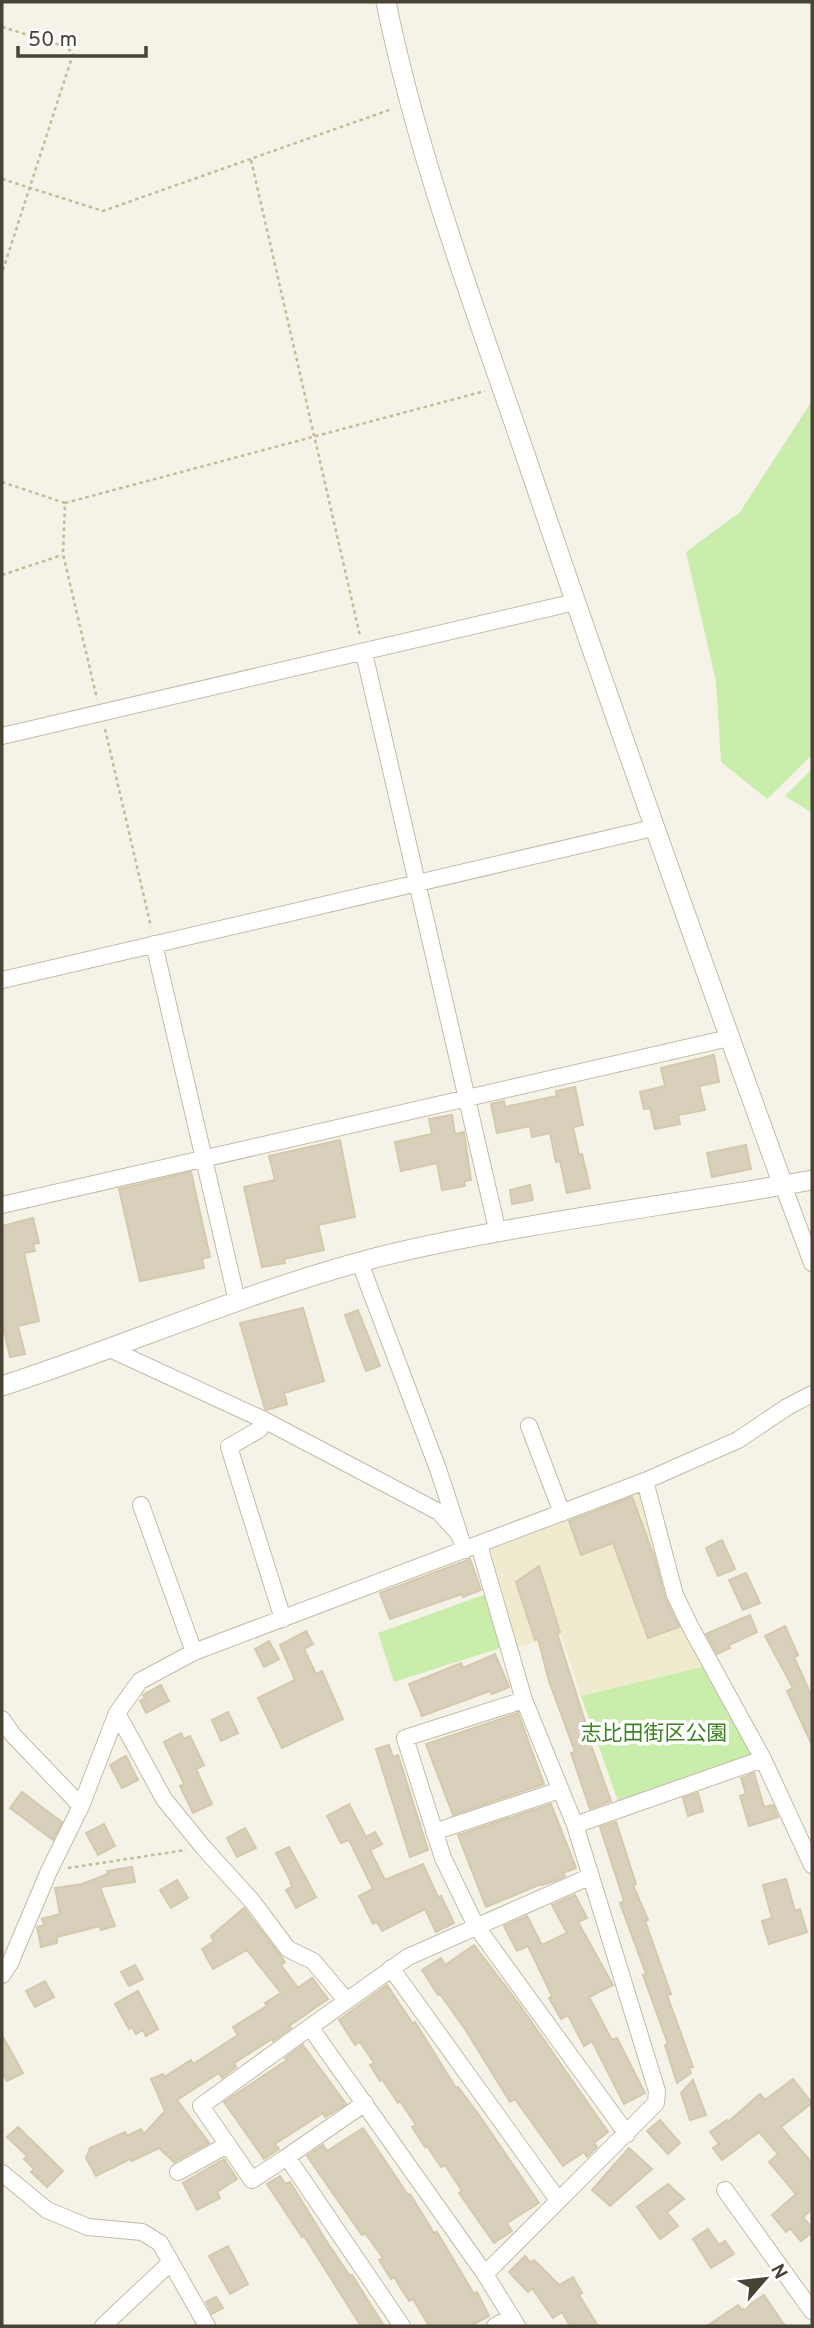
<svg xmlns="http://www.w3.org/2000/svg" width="814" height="2328" viewBox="0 0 814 2328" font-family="Overpass,'Noto Sans JP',sans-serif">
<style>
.education{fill:#f0eacf}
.green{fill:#c9eeab}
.building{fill:#d8d0bb;stroke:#d4c9ad;stroke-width:2}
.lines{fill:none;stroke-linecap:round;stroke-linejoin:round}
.minor-casing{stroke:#c2bca8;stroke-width:18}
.tertiary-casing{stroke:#c2bca8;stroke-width:21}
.path{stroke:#c5ba98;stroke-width:2.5;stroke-dasharray:3.5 3.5;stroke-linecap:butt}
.minor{stroke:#fff;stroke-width:16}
.tertiary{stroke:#fff;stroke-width:19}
.labels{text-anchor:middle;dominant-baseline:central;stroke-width:7;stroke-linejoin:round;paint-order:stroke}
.park-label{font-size:21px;fill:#3c8221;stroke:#fff}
</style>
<rect width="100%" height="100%" fill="#f5f2e7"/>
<path class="education" d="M640 1489 706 1666 581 1696 561 1635 516 1647 490 1546Z"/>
<path class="green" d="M812 401V755L767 799 721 762 716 681 686 552 740 512Z
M812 769V813L785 796Z
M486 1594 500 1648 394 1682 378 1633Z
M706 1666 754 1752 750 1758 619 1804 581 1696Z"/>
<path class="building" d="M714 1055 719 1082 699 1086 705 1110 678 1115 680 1124 655 1129 650 1108 644 1109 640 1092 665 1086 661 1068Z
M575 1087 583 1125 573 1127 579 1155 582 1154 590 1188 567 1193 560 1161 556 1162 550 1133 532 1137 530 1126 497 1133 491 1104 504 1101 505 1107 557 1096 556 1091Z
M452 1115 455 1134 464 1132 471 1180 464 1181 465 1186 442 1190 437 1163 401 1171 395 1142 432 1134 429 1119Z
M340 1140 355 1217 318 1225 324 1250 284 1259 285 1263 262 1267 244 1187 275 1180 269 1156Z
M746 1145 751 1169 712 1177 707 1153Z
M191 1172 210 1257 202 1259 204 1268 140 1281 119 1189Z
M530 1185 533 1200 512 1204 510 1190Z
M33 1218 39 1243 33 1244 35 1251 24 1253 39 1321 18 1326 25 1354 10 1357 2 1321V1226Z
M303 1308 324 1381 284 1393 287 1404 267 1410 265 1409 240 1323Z
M358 1310 380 1366 366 1371 345 1315Z
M632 1497 655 1559 665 1598 679 1627 648 1638 613 1543 581 1555 569 1521Z
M722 1540 735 1569 718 1576 706 1548Z
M470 1559 481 1590 463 1597 462 1594 390 1619 380 1593Z
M539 1566 560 1632 557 1633 589 1734H587L611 1801 590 1809 571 1753 575 1752 549 1681 538 1639 535 1640 516 1582Z
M746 1573 760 1603 743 1610 729 1580Z
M750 1615 757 1632 729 1645 730 1648 717 1654 706 1634Z
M785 1626 798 1655 794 1657 812 1697V1745L787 1691 793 1688 765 1636Z
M306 1631 313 1644 304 1649 316 1674 322 1671 343 1719 282 1748 258 1698 295 1680 280 1645Z
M269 1641 279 1659 264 1667 255 1649Z
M495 1654 509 1687 492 1694 490 1691 422 1716 409 1684 461 1663 463 1668Z
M161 1685 169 1701 146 1713 140 1701 145 1698 143 1695Z
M228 1712 238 1733 221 1741 212 1720Z
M518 1713 544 1784 453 1815 426 1744Z
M181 1733 184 1739 190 1736 204 1765 196 1769 212 1804 193 1813 180 1786 184 1784 164 1742Z
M389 1745 393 1757 398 1755 428 1850 410 1857 376 1749Z
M126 1756 138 1780 122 1788 110 1765Z
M754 1773 764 1807 773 1805 778 1817 749 1826 740 1796 746 1794 741 1778Z
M22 1792 62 1822 53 1840 10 1808Z
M698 1793 703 1811 688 1816 683 1798Z
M349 1804 366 1837 375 1832 382 1844 370 1850 385 1880 423 1864 438 1897 441 1896 454 1923 436 1932 425 1909 382 1931 377 1922 373 1924 359 1896 373 1889 349 1840 341 1843 327 1816Z
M551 1804 576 1868 563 1873 565 1876 562 1878 542 1885 541 1884 486 1907 458 1835Z
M616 1822 636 1884 633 1885 648 1920 645 1921 671 1994 667 1995 693 2067 689 2068 691 2073 677 2083 665 2045 668 2044 643 1975 646 1974 620 1903 624 1901 600 1827Z
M104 1824 115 1846 98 1855 86 1833Z
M245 1828 256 1848 237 1857 227 1838Z
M289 1847 316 1897 296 1908 286 1890 292 1887 290 1880 276 1853Z
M132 1867 135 1882 100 1887 115 1926 101 1930 100 1926 57 1937V1943L41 1947 37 1927 44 1925 42 1919 60 1914 55 1888 82 1884 108 1874 107 1871Z
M786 1879 795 1911 800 1909 807 1932 769 1944 762 1921 772 1918 763 1885Z
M177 1880 188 1898 171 1908 160 1890Z
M575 1895 587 1918 578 1922 613 1985 589 1997 612 2040 617 2038 645 2093 624 2104 592 2041 584 2046 568 2015 561 2019 549 1998 552 1996 528 1946 517 1951 504 1926 527 1916 542 1945 567 1933 552 1905Z
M244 1908 285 1962 281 1965 298 1988 312 1978 328 1999 289 2026 291 2028 273 2041 272 2039 234 2063 236 2067 222 2078 219 2073 177 2100 209 2143 174 2162 159 2148 132 2161 130 2159 96 2176 86 2158 90 2148 125 2132 127 2136 141 2129 144 2134 165 2111 151 2079 163 2074 164 2077 191 2060 193 2064 238 2035 233 2027 267 2006 265 2003 281 1993 247 1950 213 1969 202 1949 214 1941 211 1936Z
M474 1945 519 2004 608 2132 594 2143 597 2147 587 2157 584 2152 563 2166 515 2099 510 2102 465 2029 440 1994 438 1995 422 1970 441 1958 445 1965Z
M135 1965 143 1979 129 1986 121 1972Z
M45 1981 54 1997 35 2007 26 1991Z
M387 1985 413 2024 415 2022 456 2088 458 2087 479 2115 539 2203 507 2223 512 2231 494 2243 459 2193 462 2191 445 2165 441 2167 427 2146 425 2147 412 2127 416 2125 400 2101 398 2103 382 2079 380 2081 370 2065 374 2063 360 2042 355 2045 339 2020Z
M138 1991 158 2029 146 2036 143 2030 136 2034 132 2027 129 2029 115 2004Z
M2 2035 23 2073 7 2081 2 2072Z
M303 2045 346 2104 325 2117 323 2113 275 2144 279 2149 264 2159 224 2102 287 2060 285 2058Z
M793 2079 812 2103 781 2127 812 2163V2209L803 2217 812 2228V2232L801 2241 790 2228 786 2232 772 2215 796 2194 769 2162 778 2154 759 2132 722 2160 713 2148 719 2144 710 2132 727 2120 728 2122 760 2094 765 2100Z
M693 2080 706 2115 690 2120 681 2093Z
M660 2120 680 2143 668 2154 647 2131Z
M18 2127 63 2171 47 2187 31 2172 34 2169 24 2159 27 2156 7 2137Z
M363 2128 408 2195 410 2194 434 2233 437 2232 474 2294 477 2292 489 2316 470 2326H429L413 2299 409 2301 394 2277 391 2279 379 2260 383 2258 365 2233 362 2235 307 2156 323 2145 327 2151Z
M629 2148 652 2169 610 2206 592 2190Z
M224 2159 237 2179 217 2192 220 2198 197 2210 183 2183Z
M280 2176 285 2184 290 2182 327 2242 350 2276 352 2275 384 2326H361L304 2236 302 2237 267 2184Z
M668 2184 684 2199 667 2212 678 2226 660 2239 637 2207Z
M708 2229 719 2245 725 2241 734 2254 711 2268 693 2239Z
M228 2246 248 2284 230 2294 209 2256Z
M525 2256 531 2263 534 2260 559 2285 573 2277 582 2293 579 2295 598 2326H570L562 2312 553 2318 532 2288 528 2292 509 2272Z
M764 2295 785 2326H707L738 2305 742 2310Z
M216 2297 223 2308 212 2314 206 2302Z"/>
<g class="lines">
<g class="minor-casing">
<path id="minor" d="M364 653 498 1233
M2 736 575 602
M154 944 237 1301
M2 980 653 828
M783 1185 812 1263
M2 1205 729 1038
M360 1263 438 1469 458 1530
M110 1349 264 1420 439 1512 459 1534 465 1550
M264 1420 260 1429 229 1447 283 1619
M529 1426 562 1513
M645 1481 675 1595 690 1626 763 1759 812 1865
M141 1505 194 1652
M479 1545 524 1700 575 1825 657 2091 656 2103 485 2274
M524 1700 405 1738 443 1858 476 1926 627 2134
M117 1713 164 1799 203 1847 252 1901 288 1949 313 1961 346 2000
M2 1719 13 1735 81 1806
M575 1825 763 1759
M434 1832 560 1790
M391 1968 558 2200
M2 1975 10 1963 49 1871 81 1806 117 1713 140 1681 194 1652 645 1481 738 1440 787 1407 812 1394
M365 2103 287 2157 402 2326
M287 2157 252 2180 201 2106 310 2027
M178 2172 227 2145
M2 2173 47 2210 88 2227 142 2232 160 2243 207 2326
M725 2190 812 2311
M103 2326 171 2262
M495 2326 512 2317
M517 2326 485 2274 310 2027 408 1957 589 1877"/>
</g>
<g class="tertiary-casing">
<path id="tertiary" d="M386 2C418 159 476 311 528 463 610 705 696 945 783 1185
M2 1386C135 1343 263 1284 399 1252 535 1221 675 1205 812 1180"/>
</g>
<path class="path" d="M2 27 67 47 73 54 2 273
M251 160 360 636
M2 179 103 211 392 109
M2 482 65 503 63 554 97 699
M65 503 485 391
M2 575 62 555
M105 729 151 927
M68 1868 186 1850"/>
<use href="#minor" class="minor"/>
<use href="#tertiary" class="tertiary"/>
</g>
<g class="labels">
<g class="park-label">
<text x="654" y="1734">志比田街区公園</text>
</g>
</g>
<rect width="814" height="2328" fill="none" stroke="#494335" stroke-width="7"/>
<g transform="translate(765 2279) rotate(62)" stroke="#ffffff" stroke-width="5" paint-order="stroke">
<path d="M0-5L12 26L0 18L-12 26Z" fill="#494335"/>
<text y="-10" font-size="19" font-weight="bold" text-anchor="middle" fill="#494335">N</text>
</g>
<path d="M18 46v10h128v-10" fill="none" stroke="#494335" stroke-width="3.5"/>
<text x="28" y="46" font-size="21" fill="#494335" stroke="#ffffff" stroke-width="5" paint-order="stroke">50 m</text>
</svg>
